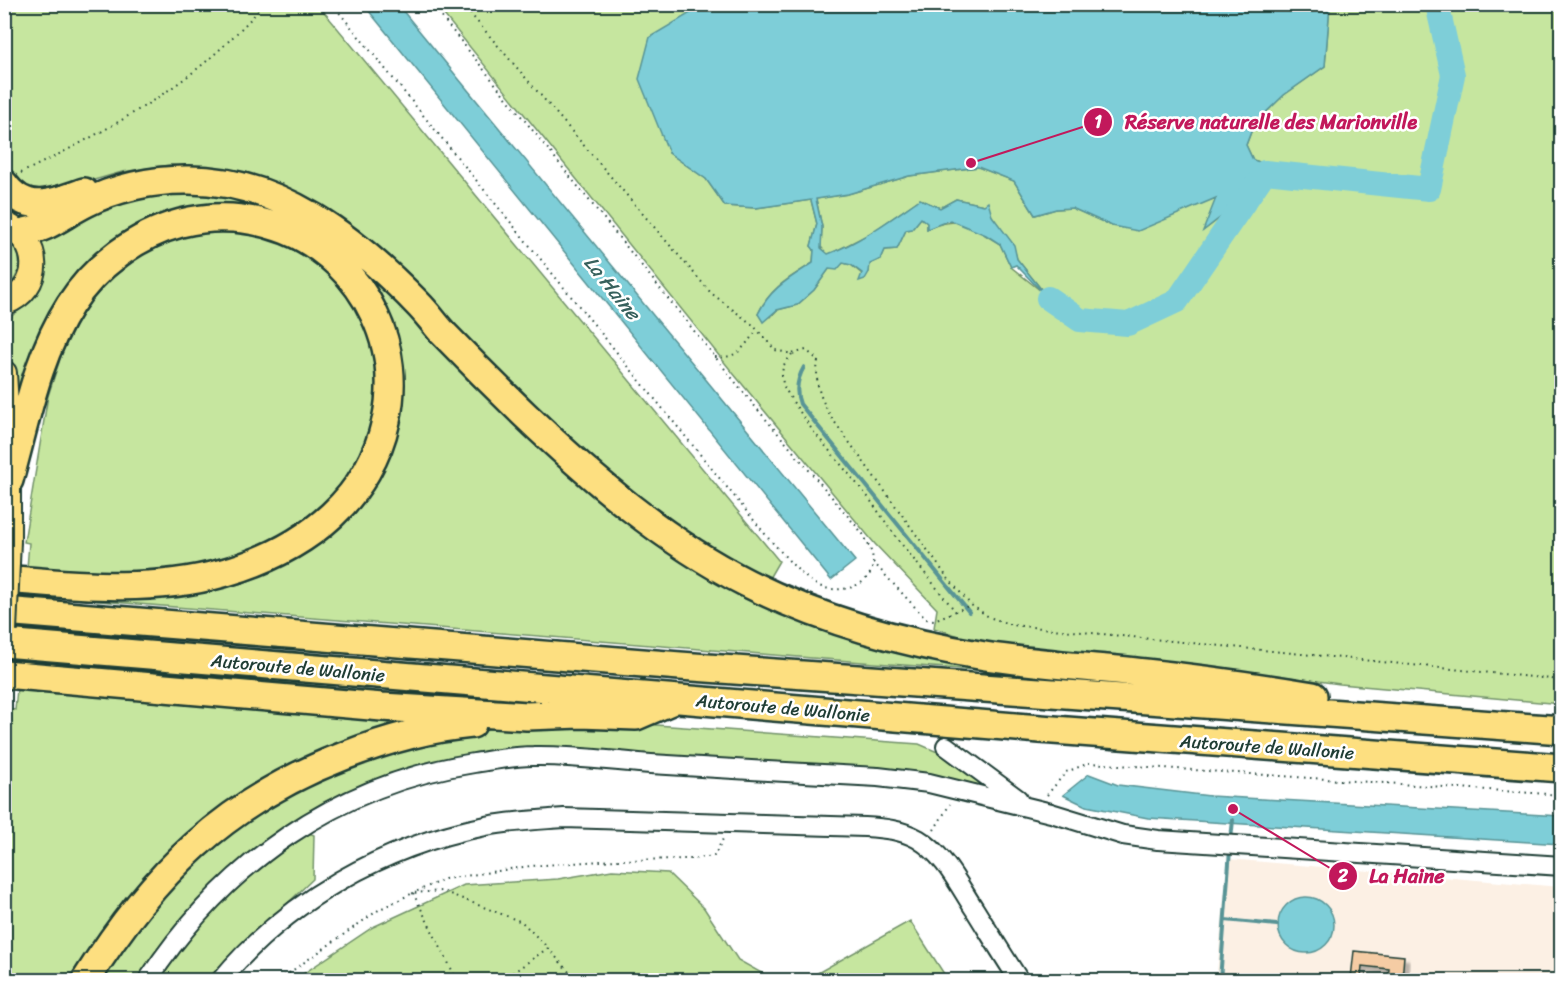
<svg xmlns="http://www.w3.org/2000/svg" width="1566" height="985" viewBox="0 0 1566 985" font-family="Sriracha,sans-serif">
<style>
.built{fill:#fcf0e4}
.green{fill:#c6e69f;stroke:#72926a;stroke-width:1.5}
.water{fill:#7eced8;stroke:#589496;stroke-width:1.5}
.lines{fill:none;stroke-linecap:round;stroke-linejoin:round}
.stream{stroke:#589496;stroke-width:4}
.river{stroke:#7eced8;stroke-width:24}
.building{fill:#f5cca4;stroke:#1f3d34;stroke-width:1.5;filter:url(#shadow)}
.minor-casing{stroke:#1f3d34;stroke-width:22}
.major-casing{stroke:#1f3d34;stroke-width:28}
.highway-casing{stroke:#1f3d34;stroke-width:32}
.path{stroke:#1f3d34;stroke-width:2;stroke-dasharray:1.5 4.5;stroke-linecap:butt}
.minor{stroke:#fff;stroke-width:18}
.major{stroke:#fddf80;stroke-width:24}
.highway{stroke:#fddf80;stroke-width:27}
.major-bridge-casing{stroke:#1f3d34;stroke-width:28;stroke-linecap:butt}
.major-bridge{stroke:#fddf80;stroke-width:24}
.labels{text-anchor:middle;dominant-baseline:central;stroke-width:5;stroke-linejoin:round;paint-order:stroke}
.street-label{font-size:18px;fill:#1f3d34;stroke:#fff}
.water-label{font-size:20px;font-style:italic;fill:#37615d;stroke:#fff}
.leader{fill:none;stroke:#c2185b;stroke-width:2}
.callout-dot{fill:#c2185b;stroke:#fff;stroke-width:2}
.mark-label{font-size:18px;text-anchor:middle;font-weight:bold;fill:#fff}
.callout-label{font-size:20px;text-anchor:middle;font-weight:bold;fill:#c2185b;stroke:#fff;stroke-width:5;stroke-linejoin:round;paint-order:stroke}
</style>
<defs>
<filter id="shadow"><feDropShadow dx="5" dy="5" stdDeviation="1.5" flood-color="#0004"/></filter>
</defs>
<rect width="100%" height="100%" fill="#fff"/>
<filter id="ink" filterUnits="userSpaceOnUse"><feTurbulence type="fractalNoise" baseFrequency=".0167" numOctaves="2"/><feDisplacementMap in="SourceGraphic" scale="12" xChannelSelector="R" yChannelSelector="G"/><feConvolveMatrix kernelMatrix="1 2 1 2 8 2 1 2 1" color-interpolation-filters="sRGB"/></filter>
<g filter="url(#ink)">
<path class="built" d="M1228 859 1561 887V980H1197L1217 972Z"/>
<path class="green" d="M313 4 320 7 779 561 768 580 701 543 642 501 594 461 535 406 396 267 259 178 214 168 169 165 122 172 35 197 11 180 5 130 4 5Z
M436 5H701L669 153 706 179 725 206 756 208 811 200 817 224 811 246 814 249 813 263C790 277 770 288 758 314L771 317 777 310 797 305 814 290 829 269 844 263 851 265 862 274 869 272V264L881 259 885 250 897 249 906 230 912 229 921 218 927 223V229C944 220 960 223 978 219L985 235 1000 244 1011 267 1046 295 1017 259 1013 245 984 205 956 199 940 208 920 199 871 233 828 255 821 247 822 227 816 199 848 194 909 176 978 167 1014 181 1035 215 1056 209 1072 208 1112 226 1217 198 1204 230 1249 196 1269 165 1253 160 1246 145 1254 124 1284 95 1325 66 1330 5H1561V704L1340 684 1215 667 1046 652 981 643 934 628 937 609 875 544 733 373Z
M167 191 247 197 335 244 688 559 1017 673 875 663 25 595 26 587 100 593 293 552 392 430 370 293 261 216 120 245 24 390 12 392 8 327 12 316 26 303 44 254 39 239 98 208Z
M227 231C251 235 275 238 297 250 303 253 309 259 315 263 415 337 388 479 284 534 201 579 118 575 27 568L29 543 24 542 48 396 62 353 83 310 111 279 140 256 172 239 202 233Z
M5 239C25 251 23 276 5 289Z
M19 660 524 704 19 668Z
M17 689 416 722 264 783 78 980H5L4 794 8 709 15 710Z
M642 724 919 744 949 757 1005 798 556 755 456 762 301 830 314 835 313 879 220 968 211 980H103L127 938 194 863 236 829 274 802 354 761 460 733 512 726Z
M612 870 668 873 704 908 738 960 774 980H294L373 927 464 885 558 879Z
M910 921 948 980H805Z"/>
<path class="water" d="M701 4H1330V5L1325 66 1284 95 1254 124 1246 145 1253 160 1269 165 1249 195 1203 231 1216 198 1138 231 1112 226 1072 208 1056 209 1035 215 1014 181 978 167 909 176 848 194 816 199 822 227 821 248 828 254C862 241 891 219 920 199L940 208 956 199 984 205 988 202 992 216 1014 245 1017 259 1048 298 1016 265 1011 267 1000 244 986 235 950 220 927 229V223L921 218 912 229 906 230 897 249 885 250 881 259 870 264 869 272 865 279 859 281 862 273 851 265 843 263 837 270 829 269 814 290 797 305 777 310 763 322 758 314C770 288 790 278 813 263L814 250 811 246 817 224 811 200 756 208 725 206 706 179 669 153 639 79 650 37 699 8Z
M364 5H398L855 561 831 580Z
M1089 774 1118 785 1210 796 1561 816V844L1148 818 1086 806 1063 795Z
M1278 925a28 28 0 1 1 56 0a28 28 0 1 1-56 0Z"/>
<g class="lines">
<path class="stream" d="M804 367C797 379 795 391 800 404L969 612
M1231 839 1233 820
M1225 920 1277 925
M1220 980 1230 850"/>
<path class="river" d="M1048 298 1080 320 1128 324 1177 301 1265 172 1429 189 1453 75 1437 4"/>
</g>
<path class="building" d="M1354 951 1404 956 1402 980H1388L1389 969 1362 966 1361 978H1351Z"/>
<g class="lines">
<g class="minor-casing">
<path id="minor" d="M946 746 1018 799
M148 980C224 864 336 784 474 763 494 760 513 756 533 756 572 755 612 761 651 764 727 769 802 773 878 777L929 783 1051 813 1123 835 1158 840 1562 866
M221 980C288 900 383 846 486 826 511 821 538 820 564 818L865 827C884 828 902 830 918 839 945 855 959 886 975 910 990 934 1004 957 1019 980"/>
</g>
<g class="major-casing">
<path id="major" d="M4 224C42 240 44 288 4 303
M4 373 8 439V541"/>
</g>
<g class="highway-casing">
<path id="highway" d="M4 184C26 215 54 203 84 192
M20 233C50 228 60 216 86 203 115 188 152 180 185 180 279 178 356 240 418 304 427 313 434 323 442 332 469 360 497 388 525 415 592 479 664 541 747 583 821 620 903 643 985 656 1038 664 1092 667 1145 673 1201 679 1257 687 1313 696
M4 579C77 585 152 593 223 573 263 562 302 543 332 515 387 464 407 382 374 314 357 277 324 245 286 230 252 217 216 214 181 223 136 235 95 266 70 305 36 358 26 421 9 480
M4 611 680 666 1562 730
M4 643 1040 729 1562 768
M4 674 382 707 527 716 580 714 636 716 671 701
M86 980C152 874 226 801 344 756 385 740 428 728 472 724"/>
</g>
<path class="path" d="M331 4 338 11 770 540C784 554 799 575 817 585 837 595 874 588 873 560 872 550 867 542 863 534L753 404 431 4
M462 4 711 293 753 325 775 350 792 354 806 350 818 360C815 385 819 395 831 417L947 577 971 605 989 617 1012 625 1562 680
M21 173C83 143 149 108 202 65 225 46 245 25 265 4
M792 354 783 366 782 375 783 385 791 399 813 431 868 497 899 541 956 612
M715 357C739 359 743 347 757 330
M873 562 926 619 934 620 971 605
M1047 795 1066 772 1089 763 1562 795
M934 830 950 804
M279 980 380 909 413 893 442 891 522 922 548 948 576 980
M457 980 413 893 445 879 530 866 615 860 692 859 714 856 723 839
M496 980 511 974 548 948
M714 980 746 976 752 980"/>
<use href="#minor" class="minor"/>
<use href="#major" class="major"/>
<use href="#highway" class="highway"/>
<g class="major-bridge-casing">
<path id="major-bridge" d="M4 630 8 541"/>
</g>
<use href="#major-bridge" class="major-bridge"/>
</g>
</g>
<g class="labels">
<g class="street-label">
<text transform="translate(298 668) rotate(5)">Autoroute de Wallonie</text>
<text transform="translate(783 708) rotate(5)">Autoroute de Wallonie</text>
<text transform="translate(1267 747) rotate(4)">Autoroute de Wallonie</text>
</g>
<g class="water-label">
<text transform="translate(612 288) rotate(51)">La Haine</text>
</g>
</g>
<path class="leader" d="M971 163L1098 122M1233 809L1343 876"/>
<g class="callout-dot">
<circle cx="971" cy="163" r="6"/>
<circle cx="1233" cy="809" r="6"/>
<circle cx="1098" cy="122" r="15"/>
<circle cx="1343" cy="876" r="15"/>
</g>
<g class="mark-label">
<text x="1098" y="128">1</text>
<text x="1343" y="882">2</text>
</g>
<g class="callout-label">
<text x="1271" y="129">Réserve naturelle des Marionville</text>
<text x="1407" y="883">La Haine</text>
</g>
<rect width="1566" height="985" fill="none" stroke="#fff" stroke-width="24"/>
<rect x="12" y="12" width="1542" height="961" fill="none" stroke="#1f3d34" stroke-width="2" filter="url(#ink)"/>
</svg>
